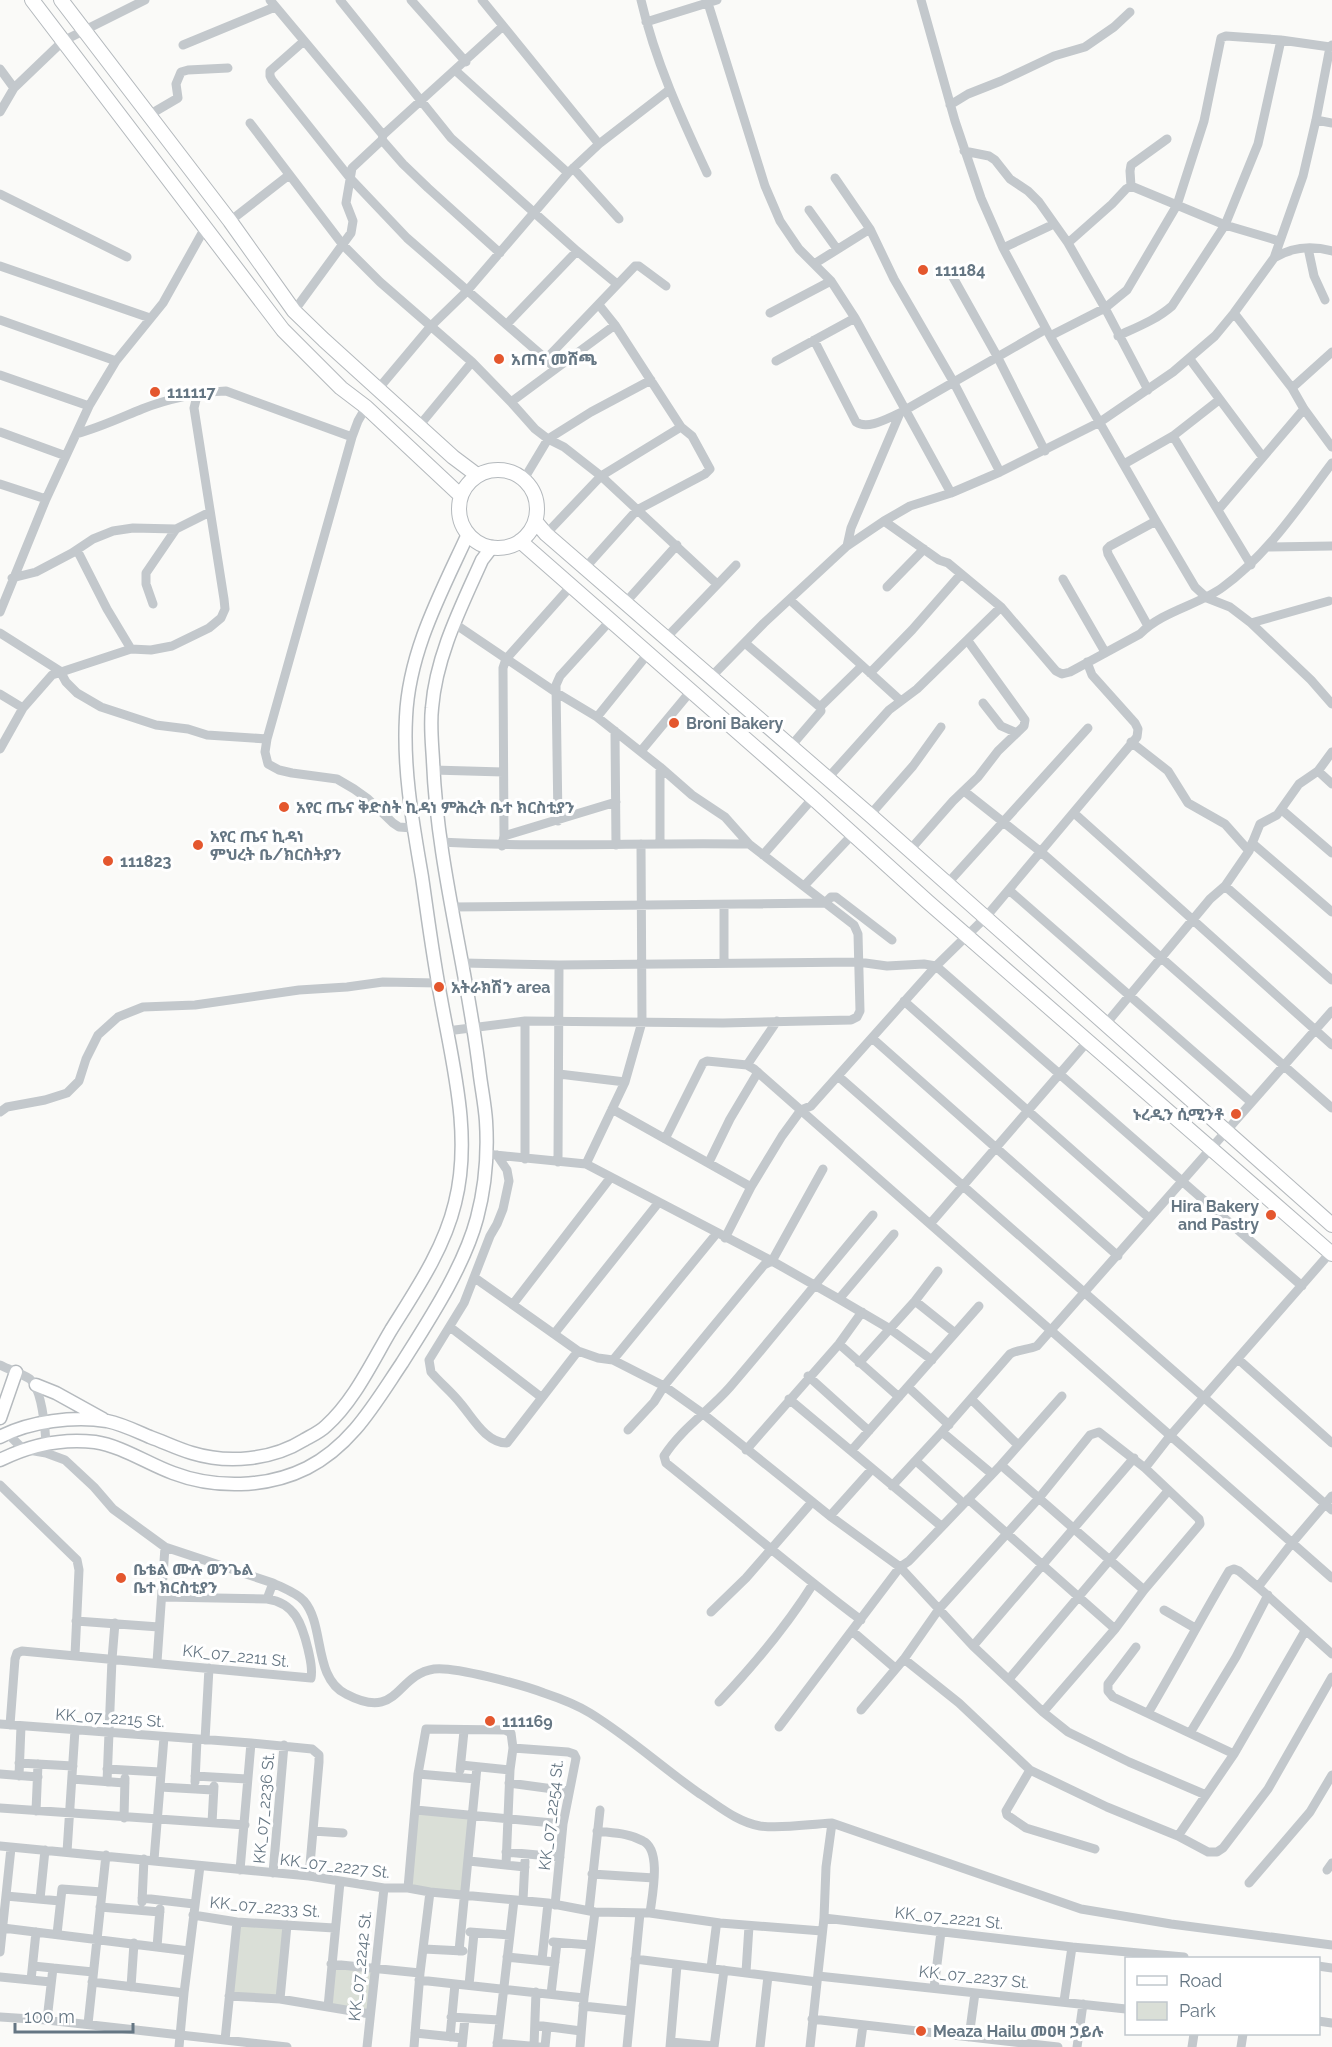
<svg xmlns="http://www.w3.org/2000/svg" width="1332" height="2047" viewBox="0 0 1332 2047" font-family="Raleway,'Noto Sans Ethiopic',sans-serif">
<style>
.green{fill:#dadfd7}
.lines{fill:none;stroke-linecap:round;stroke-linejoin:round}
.major-casing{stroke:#b5babe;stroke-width:15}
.highway-casing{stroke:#b4b9bd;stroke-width:16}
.minor{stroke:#c3c8cc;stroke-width:9}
.major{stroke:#fff;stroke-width:12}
.highway{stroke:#fff;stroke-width:14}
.poi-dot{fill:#e4572e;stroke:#fff;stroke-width:2}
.labels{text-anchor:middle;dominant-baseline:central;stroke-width:6;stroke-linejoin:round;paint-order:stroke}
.poi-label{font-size:16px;font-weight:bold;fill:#657683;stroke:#fff;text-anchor:start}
.street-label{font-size:16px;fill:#657683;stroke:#fff}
</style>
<rect width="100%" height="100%" fill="#fafaf8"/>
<path class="green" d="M414 1811 473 1815 465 1896 408 1888Z
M237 1922 287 1925 280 1999 229 1996Z
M331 1964 374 1969 370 2014 328 2007Z"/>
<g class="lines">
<g class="major-casing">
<path id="major" d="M36 1385 56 1393 103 1419
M0 1418 16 1372
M0 1437C30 1421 74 1416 107 1421 122 1424 136 1431 150 1437 164 1442 178 1449 192 1453 228 1464 272 1460 304 1440 311 1436 320 1432 326 1426 354 1401 372 1362 391 1330 416 1290 444 1249 455 1203 472 1136 453 1066 441 999 433 958 428 918 422 877 413 824 403 771 406 717 409 651 441 593 468 534
M0 1460C30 1445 61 1438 95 1442 122 1446 148 1464 173 1473 215 1489 267 1488 307 1468 352 1445 375 1403 402 1363 429 1320 464 1267 477 1218 485 1188 488 1153 486 1121 485 1106 482 1091 480 1076 468 970 437 866 433 760 432 743 430 725 432 708 436 656 461 607 482 560L492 547"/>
</g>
<g class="highway-casing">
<path id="highway" d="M32 0 283 330 341 388 366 407 460 495
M61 0 230 221 294 311 324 340 453 457 477 475
M459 509a39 39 0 1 1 78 0a39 39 0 1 1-78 0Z
M535 521 546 534 870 815 1332 1225
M520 541 813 798 928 902 1332 1254"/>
</g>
<path class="minor" d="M270 0 383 135 382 140 403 164 428 188 500 253
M340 0 451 138 577 251 617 284
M411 0 466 62
M641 0C655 61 681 117 707 173
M707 0 765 186 780 221 799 249 831 281 855 318 951 493
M921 0 955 121 981 198 1003 248 1050 336 1156 521 1195 587 1207 598 1230 607 1251 623 1311 680 1332 704
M646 22 717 0
M304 41 270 71V76L272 80 350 178 407 238 546 359
M183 45 275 7
M0 69 14 88
M456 71 568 173
M950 105 968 94 1001 81 1054 56 1085 47 1114 27 1130 12
M0 112 14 88 63 41 145 0
M149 115 178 98 176 84 181 72 188 70 228 68
M1316 120 1332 123
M250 123 343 245 380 282 472 362 511 402 535 429 548 439 564 447 601 476 717 584
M383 135 502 27
M599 144 669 90
M964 151 989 156 995 160 1010 179 1028 191 1039 202 1068 243
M573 168 619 219
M835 178 870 229 894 279 953 381 1000 472
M1131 186 1130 171 1131 165 1167 139
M0 194 127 257
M809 210 837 249
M230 221 289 175
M1003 248 1054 224
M1308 248 1314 276 1325 300
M1274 258C1292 247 1311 245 1332 251
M814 264 870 229
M0 266 150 318
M950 272 997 356 1045 451
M294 311 351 233 353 221 346 203 352 168 382 140
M770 313 831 281
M1234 313 1292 388 1304 409 1332 447
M0 320 116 361
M507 324 577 251
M1050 336 1105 308 1127 290 1177 205 1204 121 1221 38 1226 36 1281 40 1330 47
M1118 336C1137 327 1156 320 1172 306L1225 225 1258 144 1281 40
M814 340 856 422C868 430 888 418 900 413
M1189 358 1262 456
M776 361 855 318
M555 368 546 359 635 266H639L666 286
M0 375 89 406
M379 388 431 326 466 292 568 173 599 144 482 0
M1292 388 1332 352
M1148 390 1105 308 1068 243 1112 204 1126 189 1131 186 1225 225 1279 241
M511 402 615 325
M366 407 358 421 352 437 267 739 265 752 268 764 279 770 292 773 337 779 354 789 368 799 393 823 399 827 412 828
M419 426 472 362
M0 432 66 456
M76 434C99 428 120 418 142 409 167 399 200 392 226 391L352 437
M1173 436 1251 565
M1124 464 1173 436 1219 400
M524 479 548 439 591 412 651 380
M0 484 46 499
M1218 510 1304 409
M884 521 939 560 948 563 1001 607 1056 671 1062 674 1070 672 1140 634C1162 611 1199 605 1223 587 1268 554 1298 508 1332 463
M546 534 601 476 681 427
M847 546 851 528 900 413 1046 329
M1268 547 1332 546
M77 550 107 609 131 649
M585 568 637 510 705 474 710 469 692 436 681 427 615 325 599 305
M12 578 36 572 72 553 93 539 113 531 133 528 176 529 210 512
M1063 579 1105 652
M887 587 924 549
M790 600 901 701
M625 603 677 545
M153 604 146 584V573L176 529
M0 612 46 499 89 406 116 361 163 303 206 226
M1251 623 1329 601
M1148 626 1108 554 1107 549 1110 546 1156 521
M0 633 60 671 66 682 77 693 101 707 156 725 188 729 207 735 267 739
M666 638 736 565
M745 643 820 707
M870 673 912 630 961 574
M711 677 764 623 847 546 884 521 910 506 951 493 1000 472 1100 422 1173 372 1215 336 1234 313 1274 258 1303 176 1316 120 1330 47 1332 45
M0 694 23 708
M983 703 1001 726 1017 733
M597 717 647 655
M615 731 616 845
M1131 742 1168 771 1188 803 1225 824 1249 851
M791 746 821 711 820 707 862 666
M0 749 23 708 52 675 131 649 151 650 172 646 209 628 221 618 225 609 224 599 194 408 197 396
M641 751 690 692
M660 767V842
M433 770 503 772
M1318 771 1332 784
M827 779 889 710 917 689 1001 607
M964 791 1041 852 1332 1108
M1282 810 1332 853
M1074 813 1332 1045
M870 815 913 766 941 727
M558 821 556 685 560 676 610 621
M504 836 616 802
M440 842C543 848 646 842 749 844
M1252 843 1332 912
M502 846 504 836 503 668 506 659 571 586
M909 851 953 801 978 777 998 751 1024 726 1025 720 968 641
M763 855 813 798
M947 884 1088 728
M804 886 852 835
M1225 886 1332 980
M1009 890 1251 1102
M452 907 825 903 831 897H836L892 940
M724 962V905
M463 963 559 965 858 962 887 966 924 964 936 966 1302 1286
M904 1001 1149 1218
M1105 1025 1210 899 1225 886 1249 851 1260 824 1277 815 1299 784 1318 771 1332 752
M447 1031 525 1021 723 1023 851 1020 857 1017 860 1011 858 934 854 925 749 844 725 817 692 795 660 767 597 717 557 693 455 624
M872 1038 1118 1256
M747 1065 777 1021
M559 1074 625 1082
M838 1076 1332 1510
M612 1109 751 1187
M0 1112 7 1107 45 1100 67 1093 79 1081 86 1059 98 1035 118 1017 143 1007 195 1005 299 990 347 987 383 982 438 983
M665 1139 703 1063 707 1061 747 1065 754 1069 1332 1578
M486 1154 586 1164 772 1261 839 1299 890 1329 932 1360
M497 1155 507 1170 509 1181 503 1209 497 1224 490 1236 464 1303 429 1360 431 1372C440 1383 452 1392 461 1404 473 1418 486 1443 507 1443L578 1351
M525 1159V1021
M558 1162 559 965
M709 1162 730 1119 758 1072
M586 1164 625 1082 642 1022 641 844
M930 1224 1088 1041
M725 1238 751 1187 782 1136 801 1110 811 1106 936 966 985 918 1137 737 1138 729 1135 723 1092 675 1087 662
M475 1278 578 1351 598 1358 613 1360 664 1386 702 1413 830 1516 900 1567 973 1646 1043 1712 1068 1732 1129 1762 1206 1795
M839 1299 894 1234
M915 1301 955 1333
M513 1304 611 1177
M450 1327 541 1397
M554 1334 659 1202
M839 1344 899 1397
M1238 1359 1332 1443
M613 1360 717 1233
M859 1363 915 1301 938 1271
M0 1365C9 1370 21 1373 30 1379 42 1390 45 1427 46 1443
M808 1376 869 1431
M908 1387 949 1425
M789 1399 941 1526
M971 1399 1018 1445
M628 1430 654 1402 664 1386 764 1265 772 1261 823 1169
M942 1432 992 1474
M7 1433 23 1449 46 1453 65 1460 94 1487 113 1509 165 1547 273 1583 267 1599
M746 1450 839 1344 862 1312
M851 1451 979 1306
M916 1461 963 1503
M1001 1465 1144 1590
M1145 1468 1170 1436 1330 1253
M0 1485 77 1560 79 1570 75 1655
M892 1486 942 1432 1010 1354C1019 1349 1028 1350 1037 1346L1332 1011
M968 1499 1115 1629
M830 1516 872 1469
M273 1583C283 1588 297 1593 304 1601 325 1625 313 1678 346 1694 399 1722 395 1675 434 1669 454 1666 523 1685 544 1693 559 1698 577 1705 590 1713 629 1737 663 1768 700 1794 719 1806 737 1822 760 1826 783 1829 809 1824 832 1823L826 1867 824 1918 810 2047
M1258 1587 1292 1543 1332 1496
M1164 1610 1195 1628
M711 1612 746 1578 812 1502
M861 1620C794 1570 731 1515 666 1463L664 1456C681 1429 709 1411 730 1387 779 1330 825 1272 873 1215
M76 1621 159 1627
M852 1631 895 1668
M973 1646 1134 1458
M1136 1647 1108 1684V1691L1113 1697 1234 1754
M904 1659 959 1703 1030 1770 1107 1807 1178 1836 1208 1852H1217L1223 1848 1268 1789 1332 1677
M157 1662 165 1547
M1009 1679 1168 1491
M719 1702C754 1665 786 1627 813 1584
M861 1710 904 1659 939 1609 1039 1498 1090 1435 1099 1432 1145 1468 1199 1519 1200 1524 1144 1590 1115 1629 1043 1712
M1148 1713C1176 1666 1201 1618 1229 1571L1234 1569 1239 1571 1258 1587 1332 1654
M0 1724 251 1743 312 1749 319 1755V1762L309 1876
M10 1725 15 1659 17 1653 22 1651 311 1678C313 1668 310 1659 308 1649 302 1624 295 1603 267 1599L163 1597
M779 1727 900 1567 909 1561 1001 1465 1062 1396
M1190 1733 1236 1657 1268 1595
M205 1740 209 1668
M513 1748 568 1752 574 1754 576 1758 563 1824 555 1905
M19 1763 73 1766
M461 1765 510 1770
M107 1769 160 1772
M460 1770 464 1731
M1030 1770 1006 1811 1007 1815 1026 1828 1095 1849
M0 1774 38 1777
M418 1774 476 1779
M19 1776 21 1726
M195 1776 247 1779
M72 1779 125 1783
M107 1782 112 1659 115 1623
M195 1782 197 1739
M509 1783 568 1791
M160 1787 213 1790
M0 1808 245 1825
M416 1810 563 1824
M36 1811 38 1764
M124 1818 125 1778
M212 1823 214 1786
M832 1823 1081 1909 1171 1924 1332 1945
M313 1831 343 1833
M597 1831C613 1833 629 1833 643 1841 662 1850 652 1896 650 1913
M1178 1836 1234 1754 1305 1631
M0 1846 309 1876 384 1888H408L430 1892 548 1903 595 1912 650 1913 720 1923 822 1931
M67 1852 75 1730
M506 1852 560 1857
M154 1860 164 1737
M469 1861 525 1867
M240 1870 251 1743
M1327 1870 1332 1863
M273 1873 284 1745
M592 1874 654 1878
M1249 1883 1310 1812 1332 1775
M408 1888 418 1774 426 1729 505 1730 511 1733 513 1748 510 1770 506 1865
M6 1896 60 1901
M142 1898 194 1904
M40 1899 45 1850
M523 1900 525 1861
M142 1902 144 1859
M100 1907 160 1912
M589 1911 600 1810
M193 1915 237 1922 334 1928
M824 1918 1072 1947 1184 1957
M3 1928 189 1951
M470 1932 510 1935
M57 1934 62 1889 102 1892
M553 1942 590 1945
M157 1947 160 1909
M424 1949 463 1951
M459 1951 477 1767
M0 1952 11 1848
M507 1957 555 1962
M635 1959 817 1982
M542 1960 548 1903
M331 1964 420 1973
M33 1966 93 1972
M1318 1966 1332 1968
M711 1968 716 1928
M746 1972 749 1926
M818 1976 1126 2009
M0 1977 51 1982
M31 1980 36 1932
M419 1980 584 1998
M92 1982 184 1993
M469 1985 474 1933
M131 1987 134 1943
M934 1988 941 1932
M551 1994 557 1943
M229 1996 280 1999 370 2014
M280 1999 287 1925
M1064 2001 1072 1947
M583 2006 630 2011
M328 2007 340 1882
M0 2017 47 2020 287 2047
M451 2017 499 2020
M812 2019 1058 2047
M47 2020 53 1968
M1318 2021 1332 2023
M88 2024 106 1855
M535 2025 581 2031
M415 2033 463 2038
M450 2037 455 1984
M969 2037 975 1993
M225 2040 237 1922
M671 2042 714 2046
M497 2043 540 2047
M534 2046 536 1992
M179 2047 184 1993 200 1866
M367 2047 384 1888
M414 2047 420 1973 430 1892
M462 2047 465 2018
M497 2047 514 1900
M545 2047 547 2027
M580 2047 584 1998 595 1912
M627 2047 640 1913
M670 2047 677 1965
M714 2047 724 1970
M760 2047 768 1976
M860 2047 863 2025
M1077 2047 1083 2004
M1192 2047 1194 2034
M1241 2047 1243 2034"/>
<use href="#major" class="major"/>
<use href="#highway" class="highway"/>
</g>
<g class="poi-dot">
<circle cx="923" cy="270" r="6"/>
<circle cx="499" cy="359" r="6"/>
<circle cx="155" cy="392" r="6"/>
<circle cx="674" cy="723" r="6"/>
<circle cx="284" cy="807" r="6"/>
<circle cx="198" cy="845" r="6"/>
<circle cx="108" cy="861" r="6"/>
<circle cx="439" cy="987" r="6"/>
<circle cx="1236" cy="1114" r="6"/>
<circle cx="1271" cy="1215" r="6"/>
<circle cx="121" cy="1578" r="6"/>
<circle cx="490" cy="1721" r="6"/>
<circle cx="921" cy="2031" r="6"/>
</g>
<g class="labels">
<g class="poi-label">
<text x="935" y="270">111184</text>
<text x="511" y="359">አጠና መሸጫ</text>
<text x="167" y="392">111117</text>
<text x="686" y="723">Broni Bakery</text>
<text x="296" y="807">አየር ጤና ቅድስት ኪዳነ ምሕረት ቤተ ክርስቲያን</text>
<text x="210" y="836">አየር ጤና ኪዳነ<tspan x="210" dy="18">ምህረት ቤ/ክርስትያን</tspan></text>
<text x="120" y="861">111823</text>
<text x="451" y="987">አትራክሽን area</text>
<text x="1224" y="1114" text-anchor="end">ኑረዲን ሲሚንቶ</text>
<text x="1259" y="1206" text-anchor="end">Hira Bakery<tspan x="1259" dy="18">and Pastry</tspan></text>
<text x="133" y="1569">ቤቴል ሙሉ ወንጌል<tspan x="133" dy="18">ቤተ ክርስቲያን</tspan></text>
<text x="502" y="1721">111169</text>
<text x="933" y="2031">Meaza Hailu መዐዛ ኃይሉ</text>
</g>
<g class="street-label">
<text transform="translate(236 1656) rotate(6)">KK_07_2211 St.</text>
<text transform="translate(110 1718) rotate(4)">KK_07_2215 St.</text>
<text transform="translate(264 1808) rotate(-85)">KK_07_2236 St.</text>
<text transform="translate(551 1815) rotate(-83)">KK_07_2254 St.</text>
<text transform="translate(335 1866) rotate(7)">KK_07_2227 St.</text>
<text transform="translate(265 1907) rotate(5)">KK_07_2233 St.</text>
<text transform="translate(949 1918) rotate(6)">KK_07_2221 St.</text>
<text transform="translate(360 1966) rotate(-84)">KK_07_2242 St.</text>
<text transform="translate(974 1977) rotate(6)">KK_07_2237 St.</text>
</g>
</g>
<rect x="1125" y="1957" width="195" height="78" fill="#ffffff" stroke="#c1c8cd" stroke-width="1.5"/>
<rect x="1137" y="1976" width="30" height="9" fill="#ffffff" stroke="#c1c8cd" stroke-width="1.5"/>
<text x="1179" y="1987" font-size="18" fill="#657683">Road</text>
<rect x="1137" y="2002" width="30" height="18" fill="#dadfd7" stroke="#c1c8cd" stroke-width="1.5"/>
<text x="1179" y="2017" font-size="18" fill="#657683">Park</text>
<path d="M15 2023v9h118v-9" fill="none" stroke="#657683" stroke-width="3"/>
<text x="24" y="2023" font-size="18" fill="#657683" stroke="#ffffff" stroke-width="4.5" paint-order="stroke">100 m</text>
</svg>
